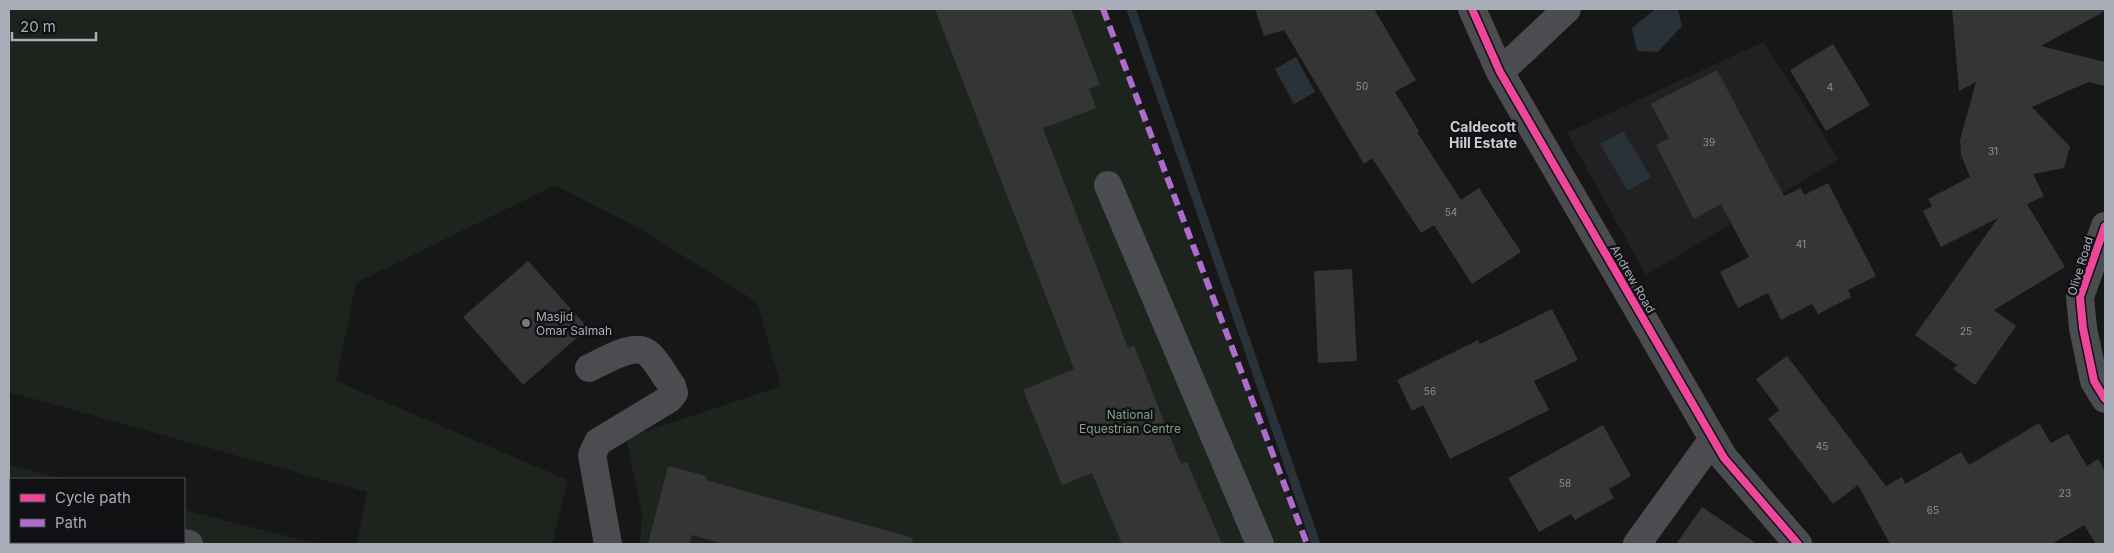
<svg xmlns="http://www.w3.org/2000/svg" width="2114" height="553" viewBox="0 0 2114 553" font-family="Inter,sans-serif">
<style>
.built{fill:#212123}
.green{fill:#1d241e}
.water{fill:#2a3239}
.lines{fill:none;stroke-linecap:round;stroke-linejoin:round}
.stream{stroke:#2a3239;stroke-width:9}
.building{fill:#353536}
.minor{stroke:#4b4c50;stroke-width:28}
.quiet{stroke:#b06ccc;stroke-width:6;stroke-dasharray:12 6;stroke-linecap:butt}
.cycleway-casing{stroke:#111113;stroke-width:11}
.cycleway{stroke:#ed469a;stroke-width:8}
.poi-dot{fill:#757880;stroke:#111113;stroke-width:2}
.labels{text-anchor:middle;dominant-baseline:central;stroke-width:5;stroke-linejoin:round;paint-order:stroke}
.number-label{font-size:10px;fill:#8b8f98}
.street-label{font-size:12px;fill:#a8adb8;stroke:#111113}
.poi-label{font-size:12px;fill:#a8adb8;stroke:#111113;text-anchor:start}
.park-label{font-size:12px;fill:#7fa381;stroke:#111113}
.neighbourhood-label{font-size:14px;font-weight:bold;fill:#c9ccd4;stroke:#111113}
</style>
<rect width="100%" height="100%" fill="#171717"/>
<path class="built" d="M1763 42 1839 159 1646 275 1567 133Z"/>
<path class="green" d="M9 9H1103L1307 544H640L642 515 626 438 781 386 757 302 642 230 555 185 356 283 336 381 568 480 552 544H357L367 492 9 392Z
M9 465 64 479H11V542H184V510L319 544H9Z"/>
<path class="water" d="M1655 9H1678L1682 26 1658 52 1637 51 1632 28Z
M1296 57 1315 92 1294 104 1275 69Z
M1623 131 1651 177 1628 191 1600 144Z"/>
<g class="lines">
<path class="stream" d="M1131 9 1316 544
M9 537 11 538
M28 542 38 544"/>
</g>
<path class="building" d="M935 9H1071L1100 85 1089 89 1096 108 1043 128 1128 348 1134 346 1181 464 1187 462 1222 544H1122L1092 473 1062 485 1023 390 1074 369Z
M1255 9H1374L1416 80 1395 92 1419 131 1417 132 1461 200 1479 188 1521 252 1472 284 1434 225 1421 233 1372 158 1364 164 1284 30 1264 36Z
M1952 9H2105V11L2041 46 2105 62V86L2088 82 2032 107 2070 147 2064 168 2033 174 2044 196 2027 204 2065 267 1994 310 2016 326 1975 385 1953 369 1957 365 1915 335 1998 218 1941 247 1923 211 1932 206 1928 199 1970 177 1961 155 1960 140 1976 82 1959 91Z
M1833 44 1870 105 1826 131 1790 70Z
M1717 70 1784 196 1801 188 1804 195 1828 183 1876 276 1848 290 1851 297 1818 314 1812 304 1781 320 1768 293 1738 308 1720 272 1749 257 1721 204 1694 219 1656 145 1669 138 1651 104Z
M528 261 588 328 523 385 463 317Z
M1352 269 1357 361 1318 363 1314 271Z
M1552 309 1578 360 1534 381 1549 410 1450 459 1423 405 1412 411 1397 380 1478 340 1480 344Z
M1787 356 1886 486 1902 477 1905 484 1961 452 1969 465 2039 423 2051 443 2068 434 2087 466 2098 459 2105 471V544H2096L2084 525 2052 544H1890L1858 485 1833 504 1768 419 1779 410 1756 379Z
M1603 425 1631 476 1609 489 1614 498 1575 520 1571 514 1539 532 1508 478Z
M668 466 707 476 706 480 913 538 912 544H724L692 535 689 544H648Z
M1702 507 1757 544H1676Z"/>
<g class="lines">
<path class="minor" d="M1472 9 1500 72 1724 458 1798 544
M1500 72 1567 9
M1108 185 1260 544
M2105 226 2080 297 2083 328 2094 381 2105 399
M589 368C605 361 636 340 650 355 658 363 665 376 672 386L674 393 669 399 598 442 592 455 608 544
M9 499H11
M178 542 189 544
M1637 544 1713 439"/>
<path class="quiet" d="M1103 9 1307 544"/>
<g class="cycleway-casing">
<path id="cycleway" d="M1472 9 1500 72 1724 458 1798 544
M2105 226 2080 297 2083 328 2094 381 2105 399"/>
</g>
<use href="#cycleway" class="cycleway"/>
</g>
<circle class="poi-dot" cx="526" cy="323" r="5"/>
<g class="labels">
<g class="number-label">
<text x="1362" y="86">50</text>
<text x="1830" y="87">4</text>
<text x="1709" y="142">39</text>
<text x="1993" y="151">31</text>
<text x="1451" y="212">54</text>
<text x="1801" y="244">41</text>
<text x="1966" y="331">25</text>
<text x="1430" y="391">56</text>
<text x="1822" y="446">45</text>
<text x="1565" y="483">58</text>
<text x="2065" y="493">23</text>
<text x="1933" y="510">65</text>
</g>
<g class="street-label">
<text transform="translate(2080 266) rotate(-73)">Olive Road</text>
<text transform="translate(1633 279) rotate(60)">Andrew Road</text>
</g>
<g class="poi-label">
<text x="536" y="316">Masjid<tspan x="536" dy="14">Omar Salmah</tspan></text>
</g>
<g class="park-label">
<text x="1130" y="414">National<tspan x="1130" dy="14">Equestrian Centre</tspan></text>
</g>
<g class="neighbourhood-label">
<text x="1483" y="126">Caldecott<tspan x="1483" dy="16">Hill Estate</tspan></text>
</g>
</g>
<rect width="2114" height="553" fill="none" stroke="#a8adb8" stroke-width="20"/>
<rect x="10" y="478" width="175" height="65" fill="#111113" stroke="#4d4f55"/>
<rect x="20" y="494" width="25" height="8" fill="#ed469a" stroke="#4d4f55"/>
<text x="55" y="503" font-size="15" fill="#a8adb8">Cycle path</text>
<rect x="20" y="519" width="25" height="8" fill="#b06ccc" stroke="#4d4f55"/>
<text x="55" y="528" font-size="15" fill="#a8adb8">Path</text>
<path d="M12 32v8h84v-8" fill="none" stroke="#a8adb8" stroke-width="2.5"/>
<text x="20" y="32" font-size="15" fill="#a8adb8" stroke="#111113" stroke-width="4" paint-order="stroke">20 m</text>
</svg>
